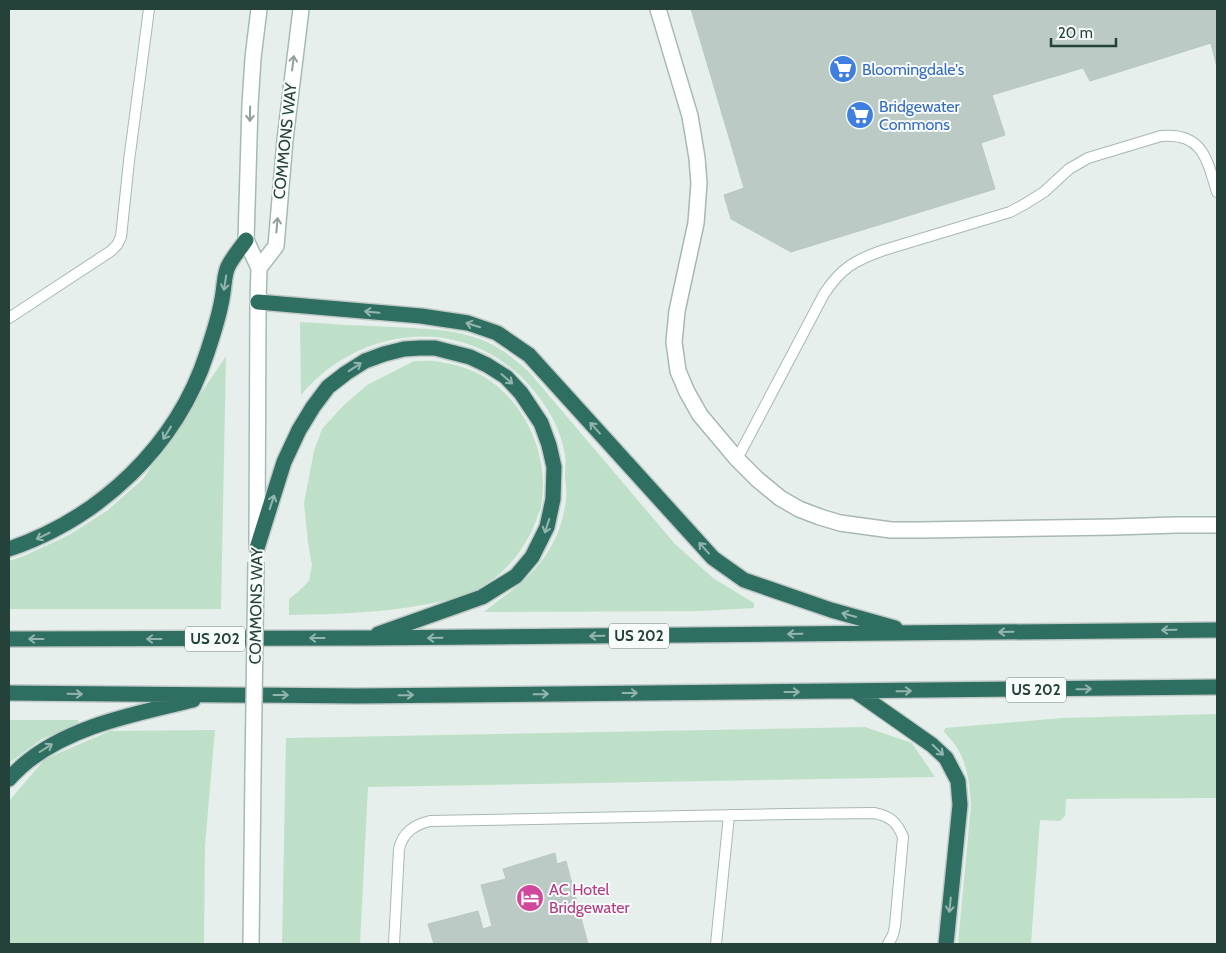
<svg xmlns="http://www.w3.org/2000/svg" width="1226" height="953" viewBox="0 0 1226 953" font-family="Cabin,sans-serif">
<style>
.green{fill:#bfe0c8}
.building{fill:#bbcac4;stroke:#b8c9c2}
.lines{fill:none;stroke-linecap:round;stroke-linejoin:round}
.lane-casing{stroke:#a8b8b2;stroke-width:12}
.street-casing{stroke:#a8b8b2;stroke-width:18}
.secondary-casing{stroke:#a4bbb3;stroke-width:18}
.highway-casing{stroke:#c2cac8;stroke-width:18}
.lane{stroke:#fff;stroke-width:10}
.street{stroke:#fff;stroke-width:15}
.secondary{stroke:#fff;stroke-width:15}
.highway{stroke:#2f6f62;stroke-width:15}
.secondary-bridge-casing{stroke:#a4bbb3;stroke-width:18;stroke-linecap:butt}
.secondary-bridge{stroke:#fff;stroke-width:15}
.oneway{stroke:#92a09c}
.oneway2{stroke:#93b5ae}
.labels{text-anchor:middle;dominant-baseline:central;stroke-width:4;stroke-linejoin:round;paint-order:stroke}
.shield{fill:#f7fbf9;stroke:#637a73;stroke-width:1}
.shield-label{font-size:15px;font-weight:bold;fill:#24423a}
.shop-label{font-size:16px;fill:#366cbe;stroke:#f7fbf9;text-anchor:start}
.street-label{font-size:16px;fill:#24423a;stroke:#f7fbf9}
.hotel-label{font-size:16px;fill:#b23c85;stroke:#f7fbf9;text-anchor:start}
</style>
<rect width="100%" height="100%" fill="#e6efeb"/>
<path class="green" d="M300 322C332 324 364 326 395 327 427 329 460 329 489 343 504 350 517 361 529 372L675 544 713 578 754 603V608L702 611 484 612C508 593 533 577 549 550 558 536 564 517 566 500 567 493 566 485 565 478 565 470 566 462 565 455 561 429 547 405 529 385 465 314 361 324 301 395Z
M226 356 221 609H9V561L24 556 69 535 108 510 143 479Z
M414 361C423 361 432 360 440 362 455 364 474 370 486 378 528 405 550 459 541 507 540 512 537 516 536 521 524 551 506 573 478 589 463 597 445 601 428 604 382 613 335 614 289 615V599L298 592 309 581 312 565 308 543 304 503 314 451 322 429 343 406 367 385Z
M1217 714V798L1066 799 1065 816 1060 821 1040 820 1031 944H958L971 805C970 786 967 761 955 745 952 740 948 736 944 732L945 728 1062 718Z
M9 720H78L79 724 42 739 9 763Z
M865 727 912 743 935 777 368 787 360 944H282L286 738Z
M215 730 205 846 204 944H9V801L45 759 110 731Z"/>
<path class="building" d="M691 9H1217V67L1211 43 1090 81 1083 68 992 95 1005 135 981 143 995 189 791 252 731 219 724 195 744 188Z
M555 853 557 864 566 861 588 944H434L428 924 478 911 483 929 492 926 481 885 506 879 503 869Z"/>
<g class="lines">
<g class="lane-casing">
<path id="lane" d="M9 318 111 251 117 245 121 237 129 161 149 9
M737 459 824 294C841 268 855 260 884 250L1010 212 1025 204 1044 192 1069 169 1088 158 1161 136C1203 132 1207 160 1217 192
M394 944 399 849C403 832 414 825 430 821L788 814 874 813C890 816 897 822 903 837L895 926 893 935 888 944
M716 944 729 815"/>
</g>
<g class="street-casing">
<path id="street" d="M658 9 690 116 697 158 699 183 696 223 677 311 674 342 678 371 687 392 700 415 737 459 757 479 780 498 799 509 820 517 840 523 891 530H920L1114 527 1176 525H1217"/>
</g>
<g class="secondary-casing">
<path id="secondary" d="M259 268 276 246 285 140 301 9
M257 544 258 302 259 268 246 240 250 105 253 58 259 9
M251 944 253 774"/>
</g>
<g class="highway-casing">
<path id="highway" d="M258 302 421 316 468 323 497 333 529 355 713 558 744 580 831 610 895 628
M257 548 284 462 299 430 313 407 328 387 346 373 365 361 384 354 404 349 420 348H435L470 357 487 365 506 377 521 393 541 423 549 445 554 467 553 499 547 527 532 557 516 576 482 597 378 634
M9 549C100 518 177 446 207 353 213 335 219 317 222 299 224 289 224 278 227 269 230 260 241 248 246 240
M9 639 366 638 1217 630
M855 691 932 745 946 758 958 781 960 805 946 944
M9 693 357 696 1217 687
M9 779C13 774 18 770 22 766 68 726 135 714 193 700"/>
</g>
<use href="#lane" class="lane"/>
<use href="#street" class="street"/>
<use href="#secondary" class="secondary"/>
<use href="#highway" class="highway"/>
<g class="secondary-bridge-casing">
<path id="secondary-bridge" d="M253 774 256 562"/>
</g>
<use href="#secondary-bridge" class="secondary-bridge"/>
</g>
<defs><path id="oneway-shaft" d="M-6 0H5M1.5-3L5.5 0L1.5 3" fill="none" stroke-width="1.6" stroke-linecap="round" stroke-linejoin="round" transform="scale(1.25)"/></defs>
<g class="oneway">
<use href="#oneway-shaft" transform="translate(293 63) rotate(-83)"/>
<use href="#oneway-shaft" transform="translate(250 114) rotate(91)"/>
<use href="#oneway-shaft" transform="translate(277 225) rotate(-85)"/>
</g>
<g class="oneway2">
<use href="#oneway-shaft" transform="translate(225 283) rotate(99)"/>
<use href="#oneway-shaft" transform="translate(372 312) rotate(-175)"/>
<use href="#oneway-shaft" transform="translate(473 325) rotate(-163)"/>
<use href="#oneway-shaft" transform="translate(355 367) rotate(-33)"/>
<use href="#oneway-shaft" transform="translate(507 379) rotate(41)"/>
<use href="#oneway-shaft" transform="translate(595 428) rotate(-132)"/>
<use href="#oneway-shaft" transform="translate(167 433) rotate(122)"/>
<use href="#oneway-shaft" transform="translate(272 502) rotate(-72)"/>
<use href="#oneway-shaft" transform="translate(547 526) rotate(108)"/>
<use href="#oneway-shaft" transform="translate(43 536) rotate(154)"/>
<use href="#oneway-shaft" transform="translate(704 548) rotate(-132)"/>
<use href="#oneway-shaft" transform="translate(849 615) rotate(-164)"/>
<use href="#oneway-shaft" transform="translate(1169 630) rotate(179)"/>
<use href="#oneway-shaft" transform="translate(1006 632) rotate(179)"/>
<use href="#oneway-shaft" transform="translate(795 634) rotate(179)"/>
<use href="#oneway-shaft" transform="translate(597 636) rotate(179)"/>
<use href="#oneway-shaft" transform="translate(317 638) rotate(180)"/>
<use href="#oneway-shaft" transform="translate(435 638) rotate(179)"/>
<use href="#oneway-shaft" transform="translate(36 639) rotate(-180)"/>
<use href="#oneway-shaft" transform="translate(154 639) rotate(180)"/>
<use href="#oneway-shaft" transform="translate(1084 689) rotate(-1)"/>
<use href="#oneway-shaft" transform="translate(904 691) rotate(-1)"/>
<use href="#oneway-shaft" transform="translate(792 692)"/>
<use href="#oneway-shaft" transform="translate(630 693)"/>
<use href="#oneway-shaft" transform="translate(75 694) rotate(1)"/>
<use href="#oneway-shaft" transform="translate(541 694) rotate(-1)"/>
<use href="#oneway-shaft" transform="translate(281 695)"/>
<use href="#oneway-shaft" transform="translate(406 695) rotate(-1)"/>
<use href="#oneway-shaft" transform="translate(46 748) rotate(-32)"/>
<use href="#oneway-shaft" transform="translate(938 750) rotate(44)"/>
<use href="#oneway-shaft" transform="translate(950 905) rotate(96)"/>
</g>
<defs>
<g id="supermarket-disc" transform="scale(1.4375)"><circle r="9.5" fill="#3f7fe0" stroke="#f7fbf9"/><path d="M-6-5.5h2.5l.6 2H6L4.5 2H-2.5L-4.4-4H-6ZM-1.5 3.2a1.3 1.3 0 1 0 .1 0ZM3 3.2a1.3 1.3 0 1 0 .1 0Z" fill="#fff"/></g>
<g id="hotel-disc" transform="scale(1.4375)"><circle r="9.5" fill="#d1479c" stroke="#f7fbf9"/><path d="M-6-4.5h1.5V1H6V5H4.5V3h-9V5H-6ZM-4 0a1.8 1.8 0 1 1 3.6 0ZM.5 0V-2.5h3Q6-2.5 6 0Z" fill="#fff"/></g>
</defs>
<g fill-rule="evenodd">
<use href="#supermarket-disc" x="843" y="69"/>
<use href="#supermarket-disc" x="860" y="115"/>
<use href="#hotel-disc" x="530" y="898"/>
</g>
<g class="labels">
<g class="shield">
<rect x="609" y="623.5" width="60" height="25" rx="4"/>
<rect x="185" y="626.5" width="60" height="25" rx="4"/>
<rect x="1006" y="677.5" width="60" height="25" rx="4"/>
</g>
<g class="shield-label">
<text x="639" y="636">US 202</text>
<text x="215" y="639">US 202</text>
<text x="1036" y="690">US 202</text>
</g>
<g class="shop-label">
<text x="862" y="69">Bloomingdale's</text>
<text x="879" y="106">Bridgewater<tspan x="879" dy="18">Commons</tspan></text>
</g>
<g class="street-label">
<text transform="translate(285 141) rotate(-84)">COMMONS WAY</text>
<text transform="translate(256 606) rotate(-89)">COMMONS WAY</text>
</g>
<g class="hotel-label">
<text x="549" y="889">AC Hotel<tspan x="549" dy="18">Bridgewater</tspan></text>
</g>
</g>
<rect width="1226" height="953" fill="none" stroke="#24423a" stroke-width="20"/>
<path d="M1051 38v8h65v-8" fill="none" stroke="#24423a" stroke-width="2.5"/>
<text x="1058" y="38" font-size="15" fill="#24423a" stroke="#f7fbf9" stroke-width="4" paint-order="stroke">20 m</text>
</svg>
